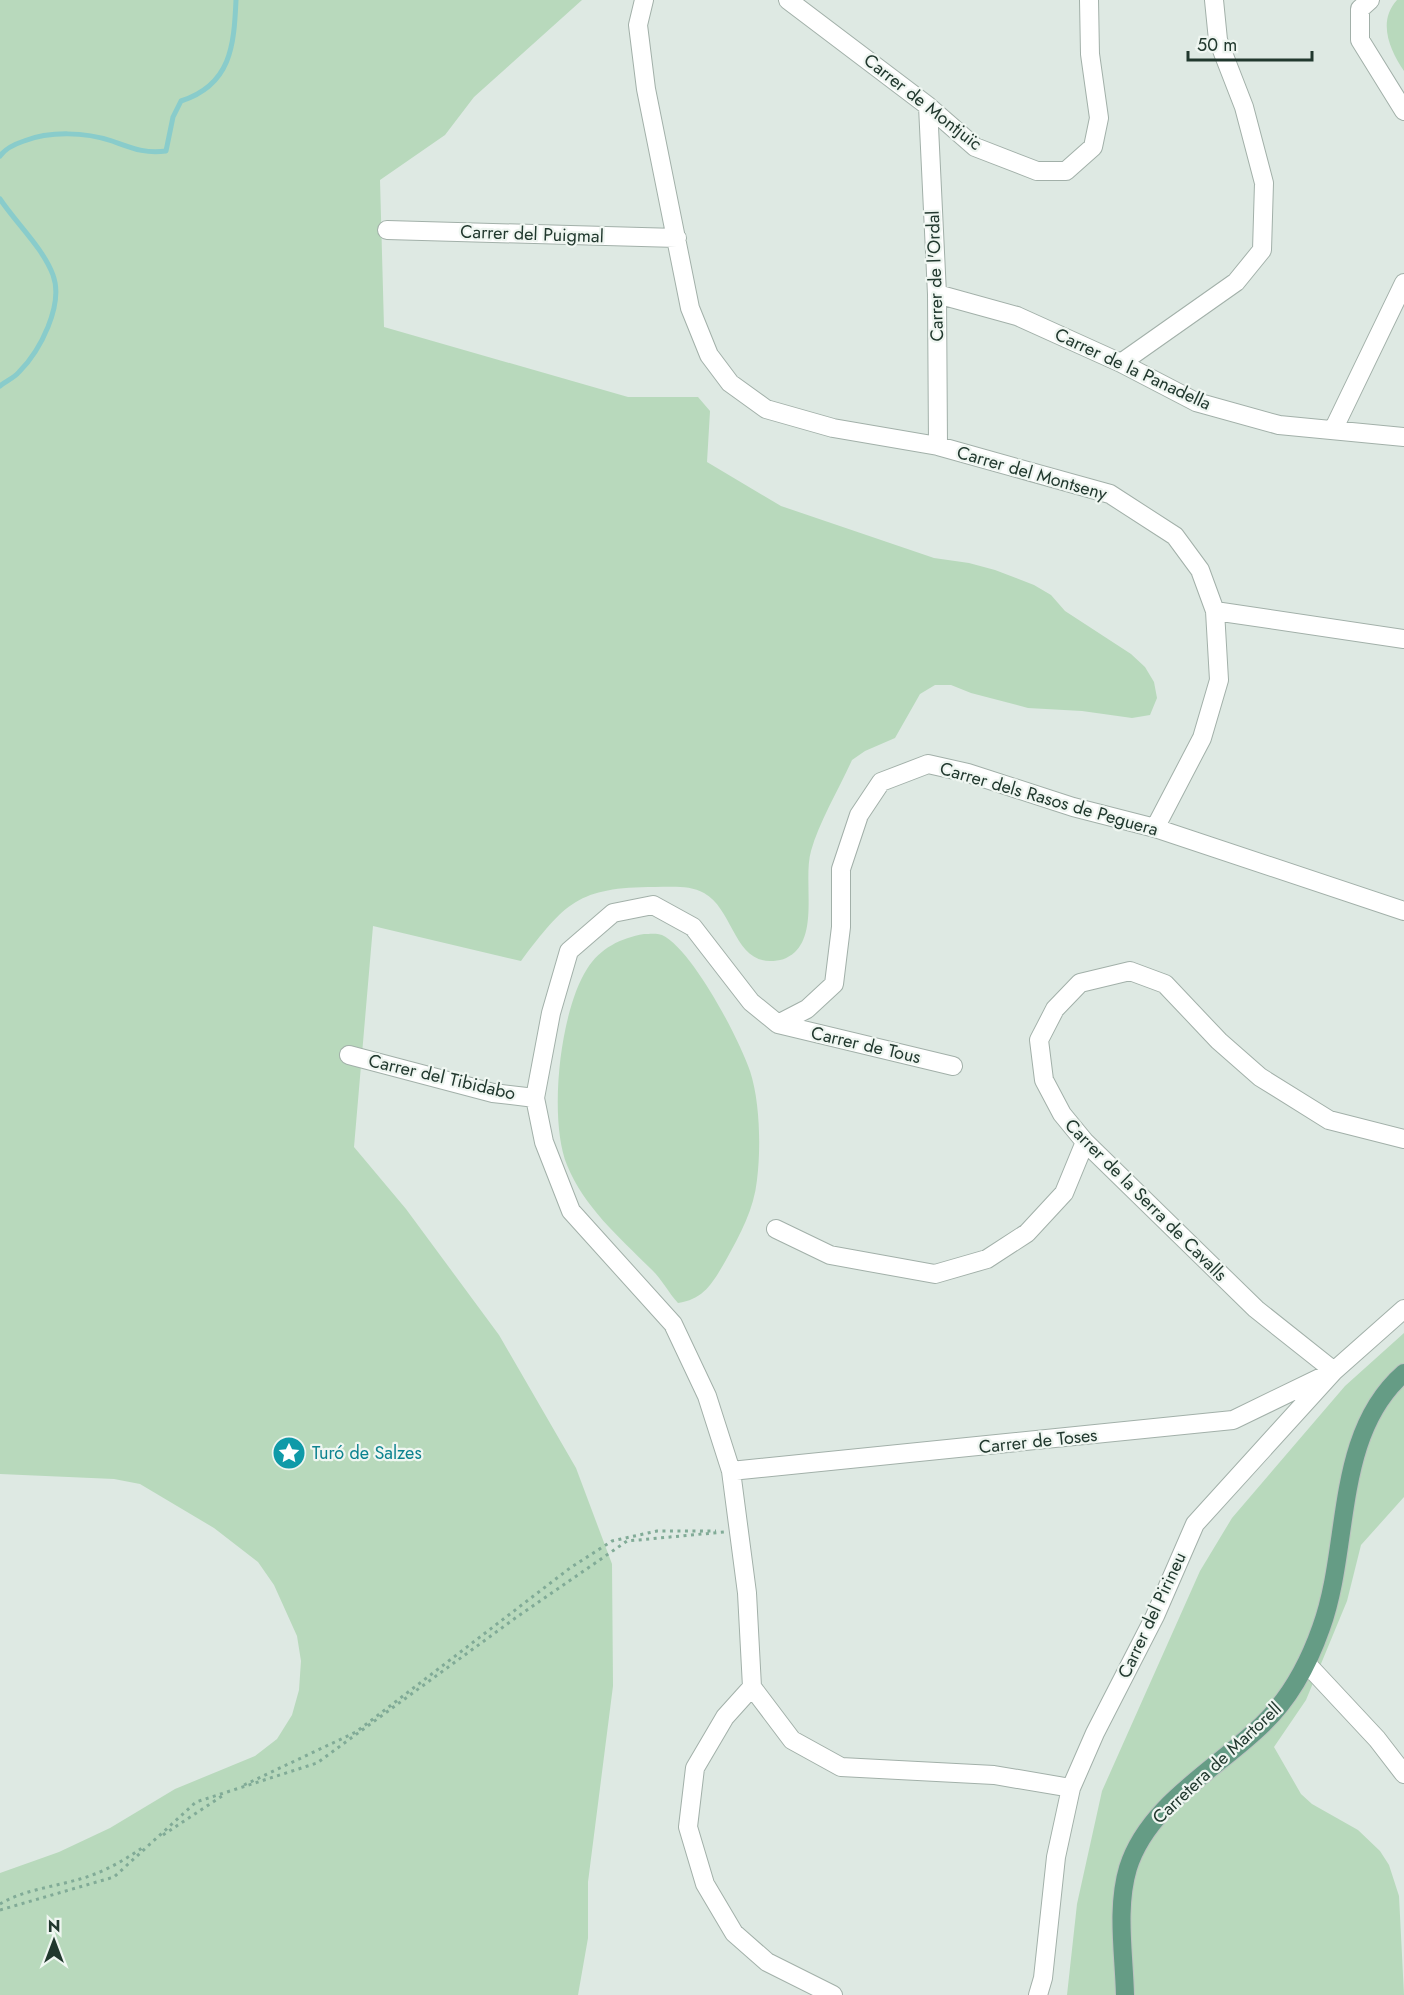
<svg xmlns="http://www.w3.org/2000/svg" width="1404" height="1995" viewBox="0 0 1404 1995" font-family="Jost,sans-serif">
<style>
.green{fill:#b8d9bc}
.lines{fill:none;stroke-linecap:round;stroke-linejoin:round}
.stream{stroke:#89cccb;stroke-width:5}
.minor-casing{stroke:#a2b0a9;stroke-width:20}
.major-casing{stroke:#bcc3c0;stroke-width:20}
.path{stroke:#81ab97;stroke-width:3;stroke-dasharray:3 4.5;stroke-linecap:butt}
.minor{stroke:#fff;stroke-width:18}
.major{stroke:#659c85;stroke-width:18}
.labels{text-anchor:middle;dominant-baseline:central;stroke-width:4.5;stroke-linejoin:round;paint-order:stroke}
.street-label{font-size:18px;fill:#21382e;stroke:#eff6f1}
.culture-label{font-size:18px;fill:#0d838f;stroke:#eff6f1;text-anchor:start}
</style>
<rect width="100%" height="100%" fill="#dee9e3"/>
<path class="green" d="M0 0H582L474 97 445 135 380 180 384 327 628 397H698L710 411 707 462 781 506 934 558 969 563 995 570 1034 585 1051 595 1065 611 1131 654 1145 667 1154 682 1157 698 1150 715 1132 718 1082 711 1028 708 971 693 951 685H935L920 694 895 738 865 751 852 760C839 789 819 822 811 851 803 879 818 930 795 952 787 959 780 961 770 961 734 961 733 909 704 893 690 885 671 887 655 887 578 887 565 903 521 961L373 926 354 1147 406 1209 499 1335 576 1468 612 1564 613 1686 588 1882V1938L578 1995H0V1873L59 1852 110 1828 175 1789 255 1756 277 1739 292 1715 299 1690 301 1661 297 1636 274 1585 258 1562 214 1528 140 1484 114 1479 0 1474Z
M1397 0H1404V71C1390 50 1377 22 1397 0Z
M644 934C649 934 657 933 662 935 693 950 739 1039 750 1071 760 1101 761 1149 757 1180 754 1209 740 1235 726 1260 713 1282 705 1299 678 1303 668 1292 661 1278 650 1268 619 1237 584 1207 567 1165 548 1118 560 1011 587 969 600 948 621 938 644 934Z
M1404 1333V1497L1361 1545 1347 1601 1306 1700 1274 1747 1301 1794 1312 1804 1358 1830 1380 1851 1389 1865 1399 1896 1404 1995H1067L1077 1904 1102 1791 1200 1571 1232 1518 1345 1386Z"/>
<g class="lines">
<path class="stream" d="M0 156C5 149 15 144 24 141 50 131 85 132 112 141 132 148 145 154 166 151L173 117 181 101C231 85 234 46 236 0
M0 199C16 223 43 248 53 275 64 305 40 351 19 372 14 378 6 381 0 386"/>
<g class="minor-casing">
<path id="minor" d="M644 0 638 25 646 89 690 308 709 355 730 383 766 409 833 428 938 446 1110 494 1175 536 1200 570 1215 611 1219 680 1202 738 1155 828
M788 0 928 106 975 147 1037 171H1066L1093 147 1099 118 1090 54 1089 0
M1370 0 1360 9V40L1404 111
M928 106 937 294 938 446
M387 230 677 238
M937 294 1017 316 1121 363 1196 402 1279 425 1404 437
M1121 363 1236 282 1262 250 1264 183 1244 107 1218 40 1214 0
M1334 428 1404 283
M1215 611 1404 639
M778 1024 953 1066
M349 1055 493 1093 535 1098
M776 1229 830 1255 935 1274 987 1259 1027 1233 1064 1193 1085 1142
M731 1471 1233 1420 1334 1371 1256 1309 1085 1142 1062 1114 1044 1080 1039 1040 1055 1009 1080 983 1130 971 1165 984 1219 1041 1260 1077 1329 1120 1404 1139
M1307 1664 1377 1739 1404 1774
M752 1687 725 1717 695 1768 688 1827 705 1884 734 1933 767 1962 833 1995
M1071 1788 994 1775 841 1767 792 1740 752 1687 747 1593 731 1471 707 1396 673 1324 571 1211 544 1142 535 1098 551 1013 569 951 613 913 653 905 693 927 751 1002 778 1024 807 1009 834 984 841 927V869L859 815 881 782 928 764 968 773 1073 807 1155 828 1404 911
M1038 1995 1043 1978 1056 1857 1071 1788 1095 1733 1155 1616 1195 1524 1334 1371 1404 1309"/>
</g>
<g class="major-casing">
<path id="major" d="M1125 1995C1124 1954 1116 1908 1128 1868 1148 1804 1217 1769 1263 1724 1291 1697 1308 1665 1321 1628 1351 1546 1333 1435 1404 1373"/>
</g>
<path class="path" d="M244 1785 356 1732 570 1568 612 1541 657 1531H716
M163 1835 222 1796
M0 1904C23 1890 53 1887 80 1879 102 1873 123 1861 142 1848
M0 1910 114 1877 196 1802 317 1763 514 1619 627 1541 724 1532"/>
<use href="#minor" class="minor"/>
<use href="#major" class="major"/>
</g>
<defs>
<g id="sight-disc" transform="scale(1.725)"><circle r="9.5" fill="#0f9aa8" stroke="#eff6f1"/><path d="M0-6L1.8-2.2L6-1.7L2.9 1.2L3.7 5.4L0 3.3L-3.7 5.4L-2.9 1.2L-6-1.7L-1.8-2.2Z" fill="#fff"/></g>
</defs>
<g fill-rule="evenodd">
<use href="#sight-disc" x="289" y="1453"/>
</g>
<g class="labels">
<g class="street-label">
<text transform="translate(923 102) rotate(38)">Carrer de Montjuïc</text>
<text transform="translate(532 234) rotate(2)">Carrer del Puigmal</text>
<text transform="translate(935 276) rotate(-92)">Carrer de l'Ordal</text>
<text transform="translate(1133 369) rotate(25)">Carrer de la Panadella</text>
<text transform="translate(1032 473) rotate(16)">Carrer del Montseny</text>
<text transform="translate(1049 799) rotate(16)">Carrer dels Rasos de Peguera</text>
<text transform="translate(866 1045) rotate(13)">Carrer de Tous</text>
<text transform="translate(442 1077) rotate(13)">Carrer del Tibidabo</text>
<text transform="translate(1146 1200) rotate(45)">Carrer de la Serra de Cavalls</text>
<text transform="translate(1038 1441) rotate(-6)">Carrer de Toses</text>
<text transform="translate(1152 1615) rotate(-65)">Carrer del Pirineu</text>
<text transform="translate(1217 1763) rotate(-43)">Carretera de Martorell</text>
</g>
<g class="culture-label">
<text x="312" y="1453">Turó de Salzes</text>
</g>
</g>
<g transform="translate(54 1941)" stroke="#eff6f1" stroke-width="4.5" paint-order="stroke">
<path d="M0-4.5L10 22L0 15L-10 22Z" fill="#21382e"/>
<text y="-9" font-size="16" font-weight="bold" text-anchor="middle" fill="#21382e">N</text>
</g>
<path d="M1188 51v9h124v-9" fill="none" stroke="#21382e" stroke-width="3"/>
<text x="1197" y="51" font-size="18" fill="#21382e" stroke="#eff6f1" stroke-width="4.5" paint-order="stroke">50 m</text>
</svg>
